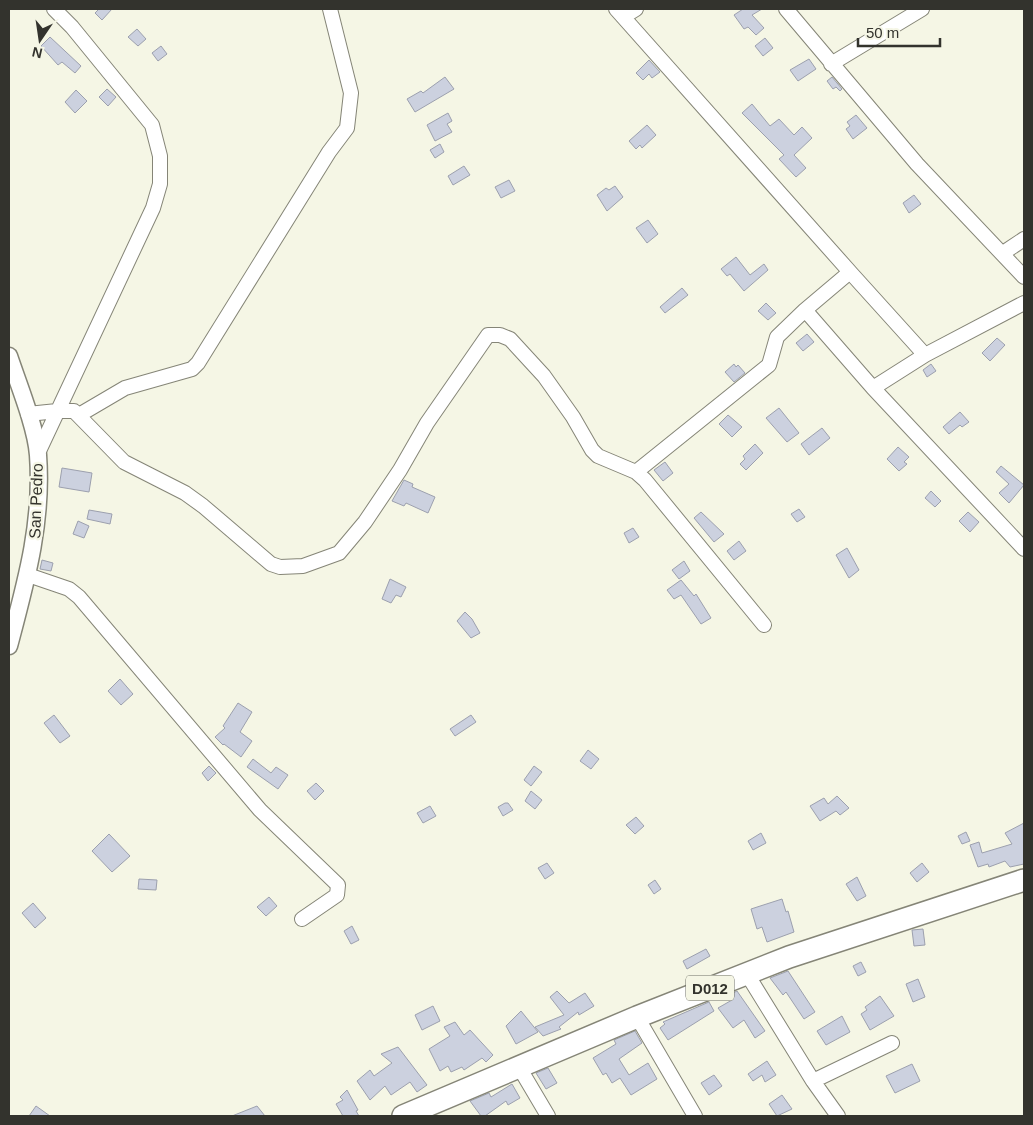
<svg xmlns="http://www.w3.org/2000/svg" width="1033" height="1125" viewBox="0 0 1033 1125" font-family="Helvetica,sans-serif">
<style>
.building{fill:#ccd1df;stroke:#9ca0ae}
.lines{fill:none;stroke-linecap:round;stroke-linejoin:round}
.minor-casing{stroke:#858577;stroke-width:16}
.tertiary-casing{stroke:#858577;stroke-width:19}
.primary-casing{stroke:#858577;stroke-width:24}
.minor{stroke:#fff;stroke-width:14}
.tertiary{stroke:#fff;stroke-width:16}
.primary{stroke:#fff;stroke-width:21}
.labels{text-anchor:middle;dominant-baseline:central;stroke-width:4.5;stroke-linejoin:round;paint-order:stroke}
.shield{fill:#f5f6e5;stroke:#6d6e64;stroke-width:1}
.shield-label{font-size:15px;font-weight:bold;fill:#33332d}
.street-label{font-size:16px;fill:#33332d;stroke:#f5f6e5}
</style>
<rect width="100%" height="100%" fill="#f5f6e5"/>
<path class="building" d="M99 9H112L102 20 95 13Z
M743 9H762L752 15 764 28 756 35 748 27 744 29 734 15Z
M137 29 146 39 138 46 128 37Z
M50 37 81 66 75 73 62 62 58 65 41 46Z
M765 38 773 48 763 56 755 46Z
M161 46 167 54 158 61 152 53Z
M809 59 816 69 798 81 790 70Z
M649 60 660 72 652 78 649 74 643 80 636 73Z
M445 77 454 89 415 112 407 99 421 91 423 93Z
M832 77 842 89 840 91 836 87 833 89 827 81Z
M107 89 116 97 108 106 99 97Z
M76 90 87 101 75 113 65 102Z
M752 104 770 126 779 119 794 135 802 127 812 138 794 155 806 168 796 177 779 159 784 155 742 113Z
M448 113 452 121 447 124 452 132 435 141 427 125Z
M856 115 867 128 853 139 846 129 850 126 847 122Z
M647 125 656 135 642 148 640 145 636 149 629 141Z
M440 144 444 152 435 158 430 150Z
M464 166 470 175 453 185 448 176Z
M509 180 515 191 501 198 495 187Z
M615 186 623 197 607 211 597 195 606 188 609 190Z
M914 195 921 204 909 213 903 203Z
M648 220 658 234 647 243 636 228Z
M736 257 750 275 764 264 768 270 744 291 730 274 727 276 721 269Z
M682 288 688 295 665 313 660 307Z
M766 303 776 313 768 320 758 311Z
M807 334 814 342 803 351 796 343Z
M997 338 1005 345 990 361 982 353Z
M734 364 736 367 738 365 745 373 734 382 725 372Z
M931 364 936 371 927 377 923 370Z
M779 408 799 433 787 442 766 418Z
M960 412 969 422 962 427 960 425 949 434 943 427Z
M728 415 742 427 732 437 719 424Z
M822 428 830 438 809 455 801 444Z
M755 444 763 453 746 470 740 464 745 459 743 456Z
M898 447 909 457 904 462 907 464 899 471 887 459Z
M665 462 673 473 663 481 654 470Z
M1001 466 1024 485 1009 503 999 493 1009 484 996 472Z
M62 468 92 473 89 492 59 487Z
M404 480 413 484 412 487 435 497 428 513 406 503 404 506 392 501Z
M931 491 941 501 935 507 925 498Z
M799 509 805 517 797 522 791 514Z
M89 510 112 514 110 524 87 519Z
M701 512 724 534 714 542 694 518Z
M968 512 979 522 970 532 959 521Z
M78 521 89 526 84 538 73 534Z
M633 528 639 537 629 543 624 533Z
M739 541 746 551 734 560 727 551Z
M847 548 859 570 849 578 836 555Z
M42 560 53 563 51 571 40 569Z
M684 561 690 571 679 579 672 570Z
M390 579 406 587 401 597 396 595 391 603 382 599Z
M681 580 694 596 696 594 711 618 701 624 681 595 674 599 667 590Z
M465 612 472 619 480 633 471 638 457 621Z
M120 679 133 694 121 705 108 691Z
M238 703 252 712 240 732 252 741 241 757 224 744 223 745 215 737 225 728 223 726Z
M54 715 70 736 60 743 44 723Z
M471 715 476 722 455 736 450 729Z
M588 750 599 759 591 769 580 761Z
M253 759 271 773 276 767 288 775 278 789 247 767Z
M209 766 216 773 208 781 202 773Z
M534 766 542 772 531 786 524 780Z
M316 783 324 791 315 800 307 791Z
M531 791 542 800 535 809 525 801Z
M837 796 849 808 840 815 836 811 820 821 810 806 824 798 828 804Z
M505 803H508L513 810 503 816 498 807Z
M430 806 436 816 423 823 417 813Z
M636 817 644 826 635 834 626 825Z
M1024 823V864L1010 867 1005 861 989 867 988 864 978 867 970 845 979 842 982 853 1012 844 1005 833Z
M966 832 970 841 962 844 958 836Z
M761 833 766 843 753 850 748 841Z
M109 834 130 856 112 872 92 851Z
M547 863 554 873 545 879 538 868Z
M922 863 929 872 917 882 910 873Z
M857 877 866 896 857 901 846 884Z
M139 879 157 880 156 890 138 889Z
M655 880 661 889 654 894 648 885Z
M269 897 277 906 266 916 257 907Z
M782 899 786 912 788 911 794 932 767 942 762 927 757 929 751 909Z
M33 903 46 918 35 928 22 913Z
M352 926 359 940 351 944 344 931Z
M923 929 925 945 914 946 912 930Z
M706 949 710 956 687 969 683 961Z
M861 962 866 972 858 976 853 966Z
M788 971 815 1012 804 1019 786 992 783 995 770 978Z
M918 979 925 997 913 1002 906 984Z
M557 991 569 1003 585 993 594 1006 579 1015 578 1012 559 1027 561 1029 543 1036 535 1027 564 1015 550 997Z
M737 991 765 1031 755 1038 744 1020 733 1028 718 1008 732 1000 729 995Z
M880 996 894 1016 870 1030 861 1014 867 1010 865 1007Z
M709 1002 714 1011 668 1040 660 1028 665 1024 663 1022Z
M433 1006 440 1021 422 1030 415 1015Z
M521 1011 538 1032 516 1044 506 1026Z
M842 1016 850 1032 826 1045 817 1031Z
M455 1022 464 1035 470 1030 493 1055 486 1062 482 1058 464 1070 462 1067 451 1072 448 1066 440 1071 429 1049 450 1036 444 1027Z
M635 1031 642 1043 619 1059 629 1075 648 1063 657 1079 631 1095 620 1078 612 1083 606 1073 603 1075 593 1058 616 1044 614 1040Z
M398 1047 427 1085 417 1092 410 1082 391 1095 385 1086 370 1100 357 1081 370 1070 374 1076 392 1063 381 1054Z
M767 1061 776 1075 765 1082 762 1075 753 1081 748 1074Z
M912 1064 920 1081 895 1093 886 1076Z
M548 1068 557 1083 546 1089 536 1073Z
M714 1075 722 1086 709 1095 701 1083Z
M512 1084 520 1098 508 1105 506 1101 485 1116H481L470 1101 489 1093 491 1097Z
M347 1090 358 1110 356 1111 359 1116H343L336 1104 343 1100 340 1097Z
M782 1095 792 1109 777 1116 769 1104Z
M36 1106 50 1116H29Z
M257 1106 265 1116H232Z"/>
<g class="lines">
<g class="minor-casing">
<path id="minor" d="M616 9 850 272
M786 9 917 164 1024 277
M623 17 636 9
M831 64 922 9
M1003 253 1024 239
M1024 303 925 355 873 388 1024 549
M873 388 805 310 850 272 925 355
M28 414 57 411H74L124 462 185 493 203 506 271 564 280 567 303 566 339 553 365 522 400 470 427 423 488 335H500L510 339 544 376 573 417 592 450 598 456 636 472
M79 415 125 388 192 369 198 363 329 152 347 128 351 93 330 9
M38 453 153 208 160 184V156L152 125 72 27 54 9
M28 575 69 589 79 597 260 810 338 885 337 895 302 919
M764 625 645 480 636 472 769 365 777 337 805 310
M747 974 813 1081 838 1116
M637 1017 695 1116
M519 1067 548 1116
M813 1081 892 1043"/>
</g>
<g class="tertiary-casing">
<path id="tertiary" d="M9 356C18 383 36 427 38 455 43 522 26 582 9 646"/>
</g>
<g class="primary-casing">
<path id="primary" d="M403 1116 637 1017 789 957 1024 880"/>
</g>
<use href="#minor" class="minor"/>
<use href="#tertiary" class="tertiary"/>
<use href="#primary" class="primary"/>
</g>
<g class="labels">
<rect class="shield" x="686" y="975.5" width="48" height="25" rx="4"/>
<g class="shield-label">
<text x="710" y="988">D012</text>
</g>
<g class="street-label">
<text transform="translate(36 501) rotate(-88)">San Pedro</text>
</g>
</g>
<rect width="1033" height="1125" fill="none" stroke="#33332d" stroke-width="20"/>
<g transform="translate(40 40) rotate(193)" stroke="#f5f6e5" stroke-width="4" paint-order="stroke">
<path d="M0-4L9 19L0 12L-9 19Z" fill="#33332d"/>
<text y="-8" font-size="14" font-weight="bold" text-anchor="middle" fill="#33332d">N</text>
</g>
<path d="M858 38v8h82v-8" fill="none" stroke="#33332d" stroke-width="2.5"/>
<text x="866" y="38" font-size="15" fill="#33332d" stroke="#f5f6e5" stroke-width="4" paint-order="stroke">50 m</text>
</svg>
